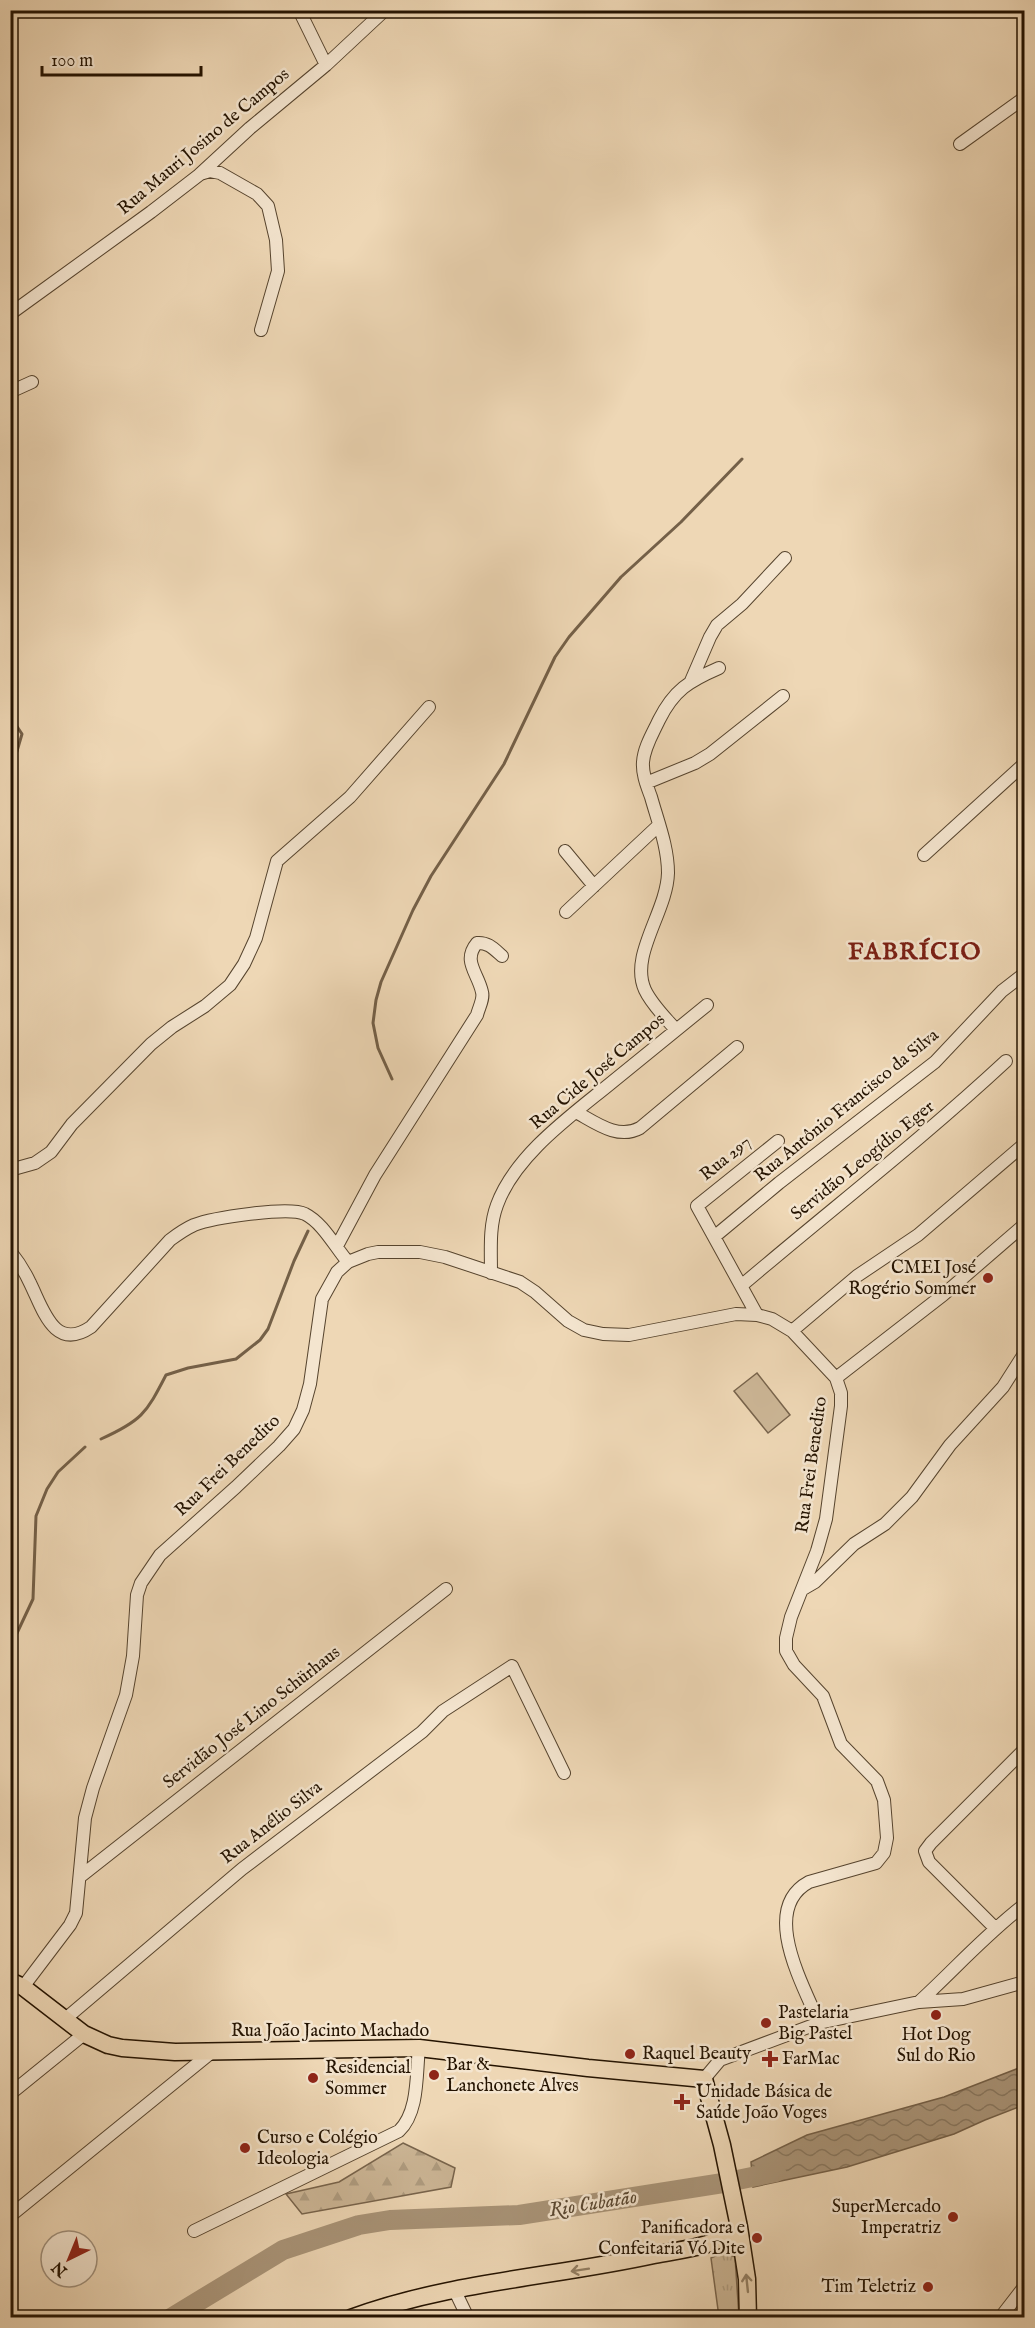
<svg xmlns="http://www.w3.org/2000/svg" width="1035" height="2328" viewBox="0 0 1035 2328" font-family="'IM FELL English',serif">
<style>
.grass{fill:url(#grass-tufts);stroke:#78644c;stroke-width:1.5}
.forest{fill:url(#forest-firs);stroke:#78644c;stroke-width:1.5}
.pitch{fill:#ccb696;stroke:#78644c;stroke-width:1.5}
.water{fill:url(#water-waves);stroke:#746048;stroke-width:1.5}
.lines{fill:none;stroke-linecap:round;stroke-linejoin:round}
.stream{stroke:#746048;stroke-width:3}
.river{stroke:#a99478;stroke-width:20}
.minor-casing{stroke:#56442e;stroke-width:14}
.major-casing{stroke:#241301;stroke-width:19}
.minor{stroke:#f4e5cf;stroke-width:12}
.major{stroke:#eed7b5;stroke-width:16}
.oneway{stroke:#937f64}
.poi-dot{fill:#8f2418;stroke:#f4e5cf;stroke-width:2}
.labels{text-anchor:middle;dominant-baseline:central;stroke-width:5;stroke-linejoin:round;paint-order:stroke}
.street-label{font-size:18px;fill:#241301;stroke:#f4e5cf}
.poi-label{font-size:18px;fill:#241301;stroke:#f4e5cf;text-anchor:start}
.water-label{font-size:20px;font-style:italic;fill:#594731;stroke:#f4e5cf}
.district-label{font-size:24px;font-weight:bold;letter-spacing:1.5px;fill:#7a1f14;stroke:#f4e5cf}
</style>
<defs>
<pattern id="grass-tufts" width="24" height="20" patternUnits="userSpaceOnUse" patternTransform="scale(1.5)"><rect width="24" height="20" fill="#ccb696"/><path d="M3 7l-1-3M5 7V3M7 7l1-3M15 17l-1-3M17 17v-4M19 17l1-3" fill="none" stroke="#af9c80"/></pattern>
<pattern id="forest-firs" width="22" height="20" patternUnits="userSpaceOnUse" patternTransform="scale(1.5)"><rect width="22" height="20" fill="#ccb696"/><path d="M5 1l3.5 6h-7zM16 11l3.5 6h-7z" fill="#af9c80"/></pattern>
<pattern id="water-waves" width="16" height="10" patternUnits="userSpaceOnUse" patternTransform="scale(1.5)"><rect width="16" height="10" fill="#a99478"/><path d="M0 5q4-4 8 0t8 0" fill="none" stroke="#897860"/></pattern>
</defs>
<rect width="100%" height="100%" fill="#eed7b5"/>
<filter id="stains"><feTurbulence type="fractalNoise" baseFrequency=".00333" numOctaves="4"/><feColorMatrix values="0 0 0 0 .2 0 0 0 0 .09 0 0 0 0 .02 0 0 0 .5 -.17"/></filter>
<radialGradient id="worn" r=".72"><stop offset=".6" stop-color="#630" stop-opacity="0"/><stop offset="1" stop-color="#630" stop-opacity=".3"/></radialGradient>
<path class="grass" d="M724 2252 735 2257 739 2317H719L711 2258Z"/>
<path class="forest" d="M403 2143 455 2168 451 2187 302 2214 286 2194 339 2182Z"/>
<path class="pitch" d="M757 1373 790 1415 768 1433 734 1391Z"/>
<path class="water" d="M1024 2066V2105L985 2120 954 2134 847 2167 753 2187 751 2162 807 2135 944 2097Z"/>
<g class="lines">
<path class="stream" d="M10 716 22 734 10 775
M392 1079 378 1048 373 1023 376 1000 381 982 413 910 431 876 504 764 555 657 569 637 621 577 681 522 742 459
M101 1439C141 1421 146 1414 166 1375L188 1368 236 1359 260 1340 268 1329 294 1261 308 1231
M10 1648 33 1599 36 1516 47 1489 58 1472 85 1447"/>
<path class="river" d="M171 2318 283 2250 359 2225 390 2220 519 2215 723 2183 776 2172"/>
<g class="minor-casing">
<path id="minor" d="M299 10 326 65
M960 144 1024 98
M200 174 210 171 220 173 257 194 268 206 276 240 278 271 261 330
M10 314 151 212 199 175 250 128 326 65 385 10
M10 392 32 382
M691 681 710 637 717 625 742 604 785 558
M646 783 695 763 710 754 783 696
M565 851 594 886
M924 855 1024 764
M566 912 659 825
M676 1030C665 1017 652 1005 645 990 629 955 667 912 668 873 668 847 658 822 651 797 647 786 642 774 643 762 644 747 653 733 659 720 674 690 689 681 719 668
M576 1112C596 1123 618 1140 640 1128L737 1047
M10 1170 35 1163 51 1152 72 1124 151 1044 172 1027 205 1006 230 985 244 964 256 938 277 861 350 797 429 707
M714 1237 779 1183 935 1062 1002 991 1024 974
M337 1246 375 1175 477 1015C479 1007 484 999 482 992 478 973 462 961 477 943 488 942 494 949 502 956
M10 1251C18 1261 25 1272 30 1283 43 1309 54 1352 91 1327L170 1240C178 1234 185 1229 194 1225 212 1218 288 1206 305 1214 323 1223 335 1247 348 1262
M491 1273C491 1250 489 1226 497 1205 515 1155 572 1115 611 1083 643 1057 675 1031 707 1005
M741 1286C829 1211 921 1140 1006 1061
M757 1315 697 1206 778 1141
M792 1331 857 1276 918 1235 1022 1146
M836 1378 943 1295 1024 1225
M803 1589 815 1582 854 1544 885 1524 912 1497 950 1445 1003 1387 1024 1354
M81 1876 446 1589
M995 1928 929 1862 925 1851 931 1843 1024 1750
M23 1987 70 1925 76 1913 85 1818 93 1788 126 1695 133 1656 137 1595 141 1583 160 1555 236 1487 279 1446 294 1429 303 1410 310 1384 322 1299 337 1272 348 1262 368 1254 378 1252H420L445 1257 520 1282 535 1292 568 1321 584 1330 603 1334 629 1335 736 1314 757 1315 772 1319 792 1331 836 1378 841 1393V1406L826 1519 817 1551 791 1617 786 1638V1651L794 1665 823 1696 841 1744 877 1781 884 1800 887 1838 884 1853 876 1863 809 1882C759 1909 804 1986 819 2023
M919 2002C954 1970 986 1934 1024 1905
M64 2020 242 1869 422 1732 443 1711 512 1666 564 1773
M704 2079 720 2060 819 2023 919 2002 963 1999 1024 1982
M10 2094 84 2034
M10 2216 213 2051
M194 2231 399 2131C419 2112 416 2074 419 2048
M455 2291 468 2318
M1000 2318 1024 2287"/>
</g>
<g class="major-casing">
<path id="major" d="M10 1981 23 1987 84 2034 108 2045 122 2048 175 2052 419 2048 588 2068 704 2079 722 2145 739 2227 747 2279 748 2318
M351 2318C448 2282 554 2277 654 2255 683 2249 717 2247 739 2227"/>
</g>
<use href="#minor" class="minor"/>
<use href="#major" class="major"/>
</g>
<defs><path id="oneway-shaft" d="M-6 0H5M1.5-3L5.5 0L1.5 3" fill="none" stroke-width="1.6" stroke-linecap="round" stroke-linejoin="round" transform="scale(1.5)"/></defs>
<g class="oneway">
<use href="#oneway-shaft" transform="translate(580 2270) rotate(171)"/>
<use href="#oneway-shaft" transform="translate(747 2283) rotate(-96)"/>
</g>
<g class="poi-dot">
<circle cx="988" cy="1278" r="6"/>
<circle cx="936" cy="2015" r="6"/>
<circle cx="766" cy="2023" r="6"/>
<circle cx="630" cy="2054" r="6"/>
<path d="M767 2050h6v6h6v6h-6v6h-6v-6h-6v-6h6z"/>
<circle cx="434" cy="2075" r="6"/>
<circle cx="313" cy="2078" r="6"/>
<path d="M679 2093h6v6h6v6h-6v6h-6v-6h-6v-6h6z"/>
<circle cx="245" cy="2148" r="6"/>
<circle cx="953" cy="2217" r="6"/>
<circle cx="757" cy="2238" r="6"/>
<circle cx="928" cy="2287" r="6"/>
</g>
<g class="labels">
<g class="street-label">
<text transform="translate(204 142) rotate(-40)">Rua Mauri Josino de Campos</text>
<text transform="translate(598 1072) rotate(-40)">Rua Cide José Campos</text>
<text transform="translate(847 1106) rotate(-39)">Rua Antônio Francisco da Silva</text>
<text transform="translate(726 1159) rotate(-39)">Rua 297</text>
<text transform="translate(863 1161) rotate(-39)">Servidão Leogídio Eger</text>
<text transform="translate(812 1465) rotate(-82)">Rua Frei Benedito</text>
<text transform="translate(228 1466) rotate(-44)">Rua Frei Benedito</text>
<text transform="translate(252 1718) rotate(-38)">Servidão José Lino Schürhaus</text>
<text transform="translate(272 1823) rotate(-38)">Rua Anélio Silva</text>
<text x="330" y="2031">Rua João Jacinto Machado</text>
</g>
<g class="poi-label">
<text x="976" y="1268" text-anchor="end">CMEI José<tspan x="976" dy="21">Rogério Sommer</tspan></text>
<text x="778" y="2013">Pastelaria<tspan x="778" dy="21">Big Pastel</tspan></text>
<text x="936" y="2035" text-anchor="middle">Hot Dog<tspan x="936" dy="21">Sul do Rio</tspan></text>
<text x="642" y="2054">Raquel Beauty</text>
<text x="782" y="2059">FarMac</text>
<text x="446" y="2065">Bar &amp;<tspan x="446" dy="21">Lanchonete Alves</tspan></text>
<text x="325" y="2068">Residencial<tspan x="325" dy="21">Sommer</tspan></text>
<text x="696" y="2092">Unidade Básica de<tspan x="696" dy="21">Saúde João Voges</tspan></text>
<text x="257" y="2138">Curso e Colégio<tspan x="257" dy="21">Ideologia</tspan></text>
<text x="941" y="2207" text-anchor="end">SuperMercado<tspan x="941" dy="21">Imperatriz</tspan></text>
<text x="745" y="2228" text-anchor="end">Panificadora e<tspan x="745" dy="21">Confeitaria Vó Dite</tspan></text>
<text x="916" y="2287" text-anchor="end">Tim Teletriz</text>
</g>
<g class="water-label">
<text transform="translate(593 2204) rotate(-9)">Rio Cubatão</text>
</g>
<g class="district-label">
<text x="915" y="952">FABRÍCIO</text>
</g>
</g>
<rect width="1035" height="2328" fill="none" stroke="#eed7b5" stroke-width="36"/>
<rect x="12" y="12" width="1011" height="2304" fill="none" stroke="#241301" stroke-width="3"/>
<rect x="18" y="18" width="999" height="2292" fill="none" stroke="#241301" stroke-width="1.5"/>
<g transform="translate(69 2259) rotate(223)"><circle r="28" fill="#f4e5cf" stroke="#a1917d" stroke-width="1.5"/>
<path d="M0-4.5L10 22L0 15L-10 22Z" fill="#8f2418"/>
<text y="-9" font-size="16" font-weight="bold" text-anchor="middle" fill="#241301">N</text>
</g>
<path d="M42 66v9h159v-9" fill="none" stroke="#241301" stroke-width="3"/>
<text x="51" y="66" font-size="18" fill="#241301" stroke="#f4e5cf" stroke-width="4.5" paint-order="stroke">100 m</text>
<rect width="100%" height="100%" filter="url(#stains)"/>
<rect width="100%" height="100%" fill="url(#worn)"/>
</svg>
